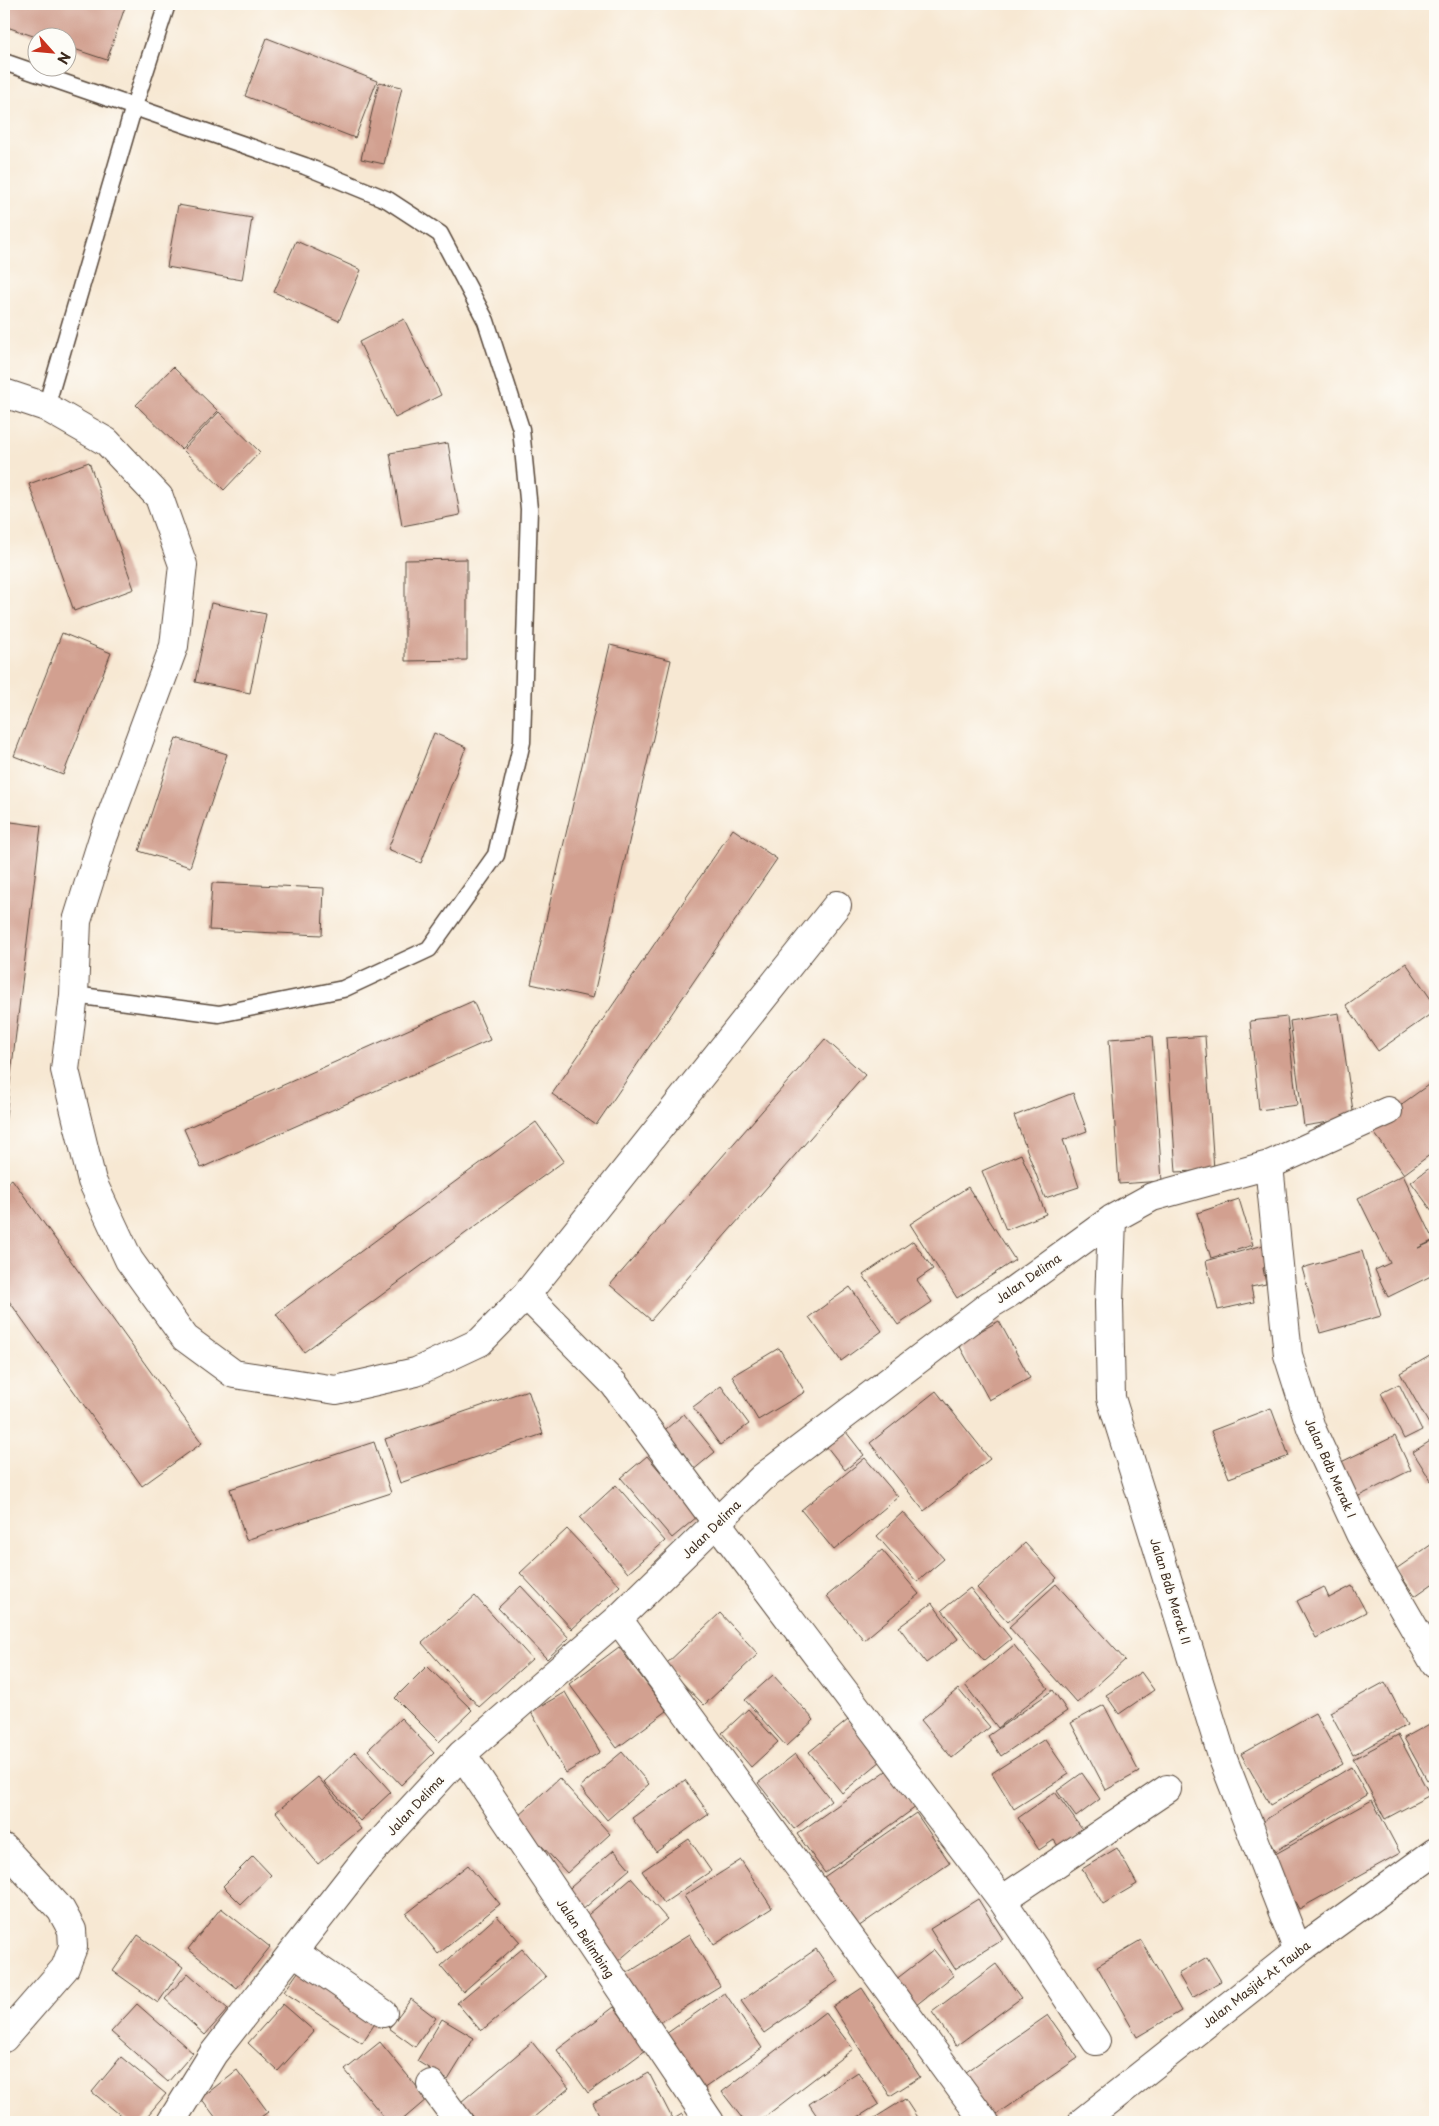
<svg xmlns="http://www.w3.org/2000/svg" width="1439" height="2126" viewBox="0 0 1439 2126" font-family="'Playpen Sans',sans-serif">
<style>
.building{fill:#d2a090}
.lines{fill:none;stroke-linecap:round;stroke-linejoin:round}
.service-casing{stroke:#574639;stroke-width:19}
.minor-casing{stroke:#574639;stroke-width:30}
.service{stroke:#fff;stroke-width:16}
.minor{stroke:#fff;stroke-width:28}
.labels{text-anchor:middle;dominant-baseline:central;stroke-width:4;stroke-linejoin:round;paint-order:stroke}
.street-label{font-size:12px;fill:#3b2a1e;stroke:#fdfcf7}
</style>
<rect width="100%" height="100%" fill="#fdfcf7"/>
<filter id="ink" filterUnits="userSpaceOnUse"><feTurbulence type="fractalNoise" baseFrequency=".02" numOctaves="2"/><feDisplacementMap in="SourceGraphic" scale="10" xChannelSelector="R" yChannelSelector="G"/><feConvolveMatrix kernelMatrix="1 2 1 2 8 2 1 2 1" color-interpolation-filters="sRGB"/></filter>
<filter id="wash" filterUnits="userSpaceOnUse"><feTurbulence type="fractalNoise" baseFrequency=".0096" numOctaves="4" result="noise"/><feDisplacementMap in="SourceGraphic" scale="20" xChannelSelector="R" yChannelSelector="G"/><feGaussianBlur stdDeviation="1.12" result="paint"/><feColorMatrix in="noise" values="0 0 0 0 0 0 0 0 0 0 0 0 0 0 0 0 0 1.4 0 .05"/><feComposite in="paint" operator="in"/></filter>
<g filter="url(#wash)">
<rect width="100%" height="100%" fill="#f7e8d3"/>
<g id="blocks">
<path class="building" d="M4 4H126L107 60 68 47V38H39L4 26Z
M267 38 377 81 355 138 245 96Z
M379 82 402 87 384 164 361 159Z
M178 205 252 218 242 280 167 267Z
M296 241 361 270 339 321 274 292Z
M404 319 441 395 395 418 359 342Z
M173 367 218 411 181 449 136 405Z
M219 412 260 452 224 490 183 450Z
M448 443 460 515 402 526 390 453Z
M89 462 134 589 74 611 29 484Z
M467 559V660L405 661V560Z
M211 603 266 614 250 693 195 682Z
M62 633 111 653 63 775 14 756Z
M610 645 671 660 593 998 531 984Z
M434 733 466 747 421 863 388 849Z
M176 738 227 754 190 867 139 851Z
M4 821 41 826 5 1124H4Z
M733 829 777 859 596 1125 552 1094Z
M212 883 324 888 322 935 209 930Z
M1406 963 1435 1005V1011L1378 1051 1346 1005Z
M473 1001 490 1040 201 1168 184 1129Z
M1339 1013 1354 1118 1304 1126 1290 1021Z
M1287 1017 1297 1105 1259 1110 1250 1021Z
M1152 1036 1162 1181 1119 1184 1109 1039Z
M1205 1036 1214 1170 1176 1172 1167 1039Z
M825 1039 865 1075 651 1320 610 1285Z
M1435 1080V1151L1404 1174 1370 1127Z
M1073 1093 1087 1131 1063 1140 1079 1187 1045 1198 1014 1116Z
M536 1122 564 1161 304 1352 276 1314Z
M1021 1154 1046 1214 1006 1230 982 1171Z
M1435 1164V1215L1411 1182Z
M1403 1175 1434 1240 1418 1248 1432 1242 1435 1250V1274L1388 1297 1375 1270 1390 1263 1358 1198Z
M12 1179 202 1443 142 1486 4 1294V1185Z
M968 1187 1015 1260 957 1298 910 1224Z
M1239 1199 1253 1245 1211 1258 1197 1213Z
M913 1241 933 1269 917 1280 932 1302 898 1325 863 1275Z
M1264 1245 1270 1266 1263 1268 1266 1284 1251 1287 1254 1302 1218 1310 1206 1261Z
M1362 1251 1381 1316 1320 1333 1302 1268Z
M850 1287 882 1331 841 1361 809 1317Z
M999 1321 1030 1378 989 1400 958 1343Z
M779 1348 805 1392 758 1420 732 1376Z
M1435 1353V1421L1429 1424 1400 1373Z
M1399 1384 1422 1430 1404 1439 1381 1393Z
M721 1386 749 1424 720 1445 693 1407Z
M528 1390 543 1434 400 1483 385 1439Z
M936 1391 990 1459 924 1511 870 1443Z
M1271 1408 1289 1456 1229 1478 1211 1431Z
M684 1414 715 1452 692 1471 661 1433Z
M846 1432 864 1455 845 1470 827 1447Z
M1395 1436 1411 1470 1351 1500 1335 1465Z
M1435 1438V1478L1431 1481 1413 1452Z
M374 1442 391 1493 246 1540 230 1489Z
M647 1456 698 1516 672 1538 621 1478Z
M865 1458 898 1497 834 1550 801 1510Z
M616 1485 665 1541 628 1573 580 1518Z
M903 1512 944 1559 917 1582 877 1536Z
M567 1529 620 1586 572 1629 520 1573Z
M1435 1542V1582L1415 1596 1396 1569Z
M1025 1543 1057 1578 1008 1622 977 1588Z
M882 1550 919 1594 864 1640 827 1596Z
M1056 1584 1125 1660 1077 1703 1009 1627Z
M521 1586 569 1638 547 1659 498 1608Z
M1352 1586 1366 1612 1316 1638 1297 1601 1324 1587 1329 1598Z
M970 1588 1011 1639 984 1661 942 1610Z
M475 1596 532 1659 479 1707 422 1643Z
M932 1603 958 1639 926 1663 899 1627Z
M720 1613 758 1654 704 1705 665 1665Z
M1014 1645 1048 1688 998 1728 965 1685Z
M619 1647 667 1711 617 1748 569 1684Z
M427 1666 472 1710 439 1742 395 1698Z
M1141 1672 1154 1690 1119 1714 1106 1695Z
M773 1675 814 1720 786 1746 745 1700Z
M1385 1682 1407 1725 1353 1755 1330 1712Z
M958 1689 990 1727 952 1758 921 1720Z
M1053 1690 1067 1711 1001 1756 988 1736Z
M565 1692 600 1752 566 1773 531 1712Z
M1104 1705 1139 1772 1106 1790 1071 1723Z
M748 1709 778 1742 751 1767 722 1733Z
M1315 1713 1343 1764 1270 1805 1241 1754Z
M401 1718 434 1753 401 1785 368 1750Z
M848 1720 881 1761 842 1793 809 1752Z
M1435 1721V1775L1427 1780 1404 1738Z
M1398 1735 1430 1795 1385 1819 1353 1759Z
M1045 1739 1069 1774 1014 1809 992 1773Z
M355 1752 391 1792 360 1821 324 1782Z
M622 1752 649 1784 607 1820 580 1787Z
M795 1754 831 1800 794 1829 758 1783Z
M1351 1767 1367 1795 1276 1851 1260 1823Z
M889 1769 916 1807 825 1873 797 1834Z
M1082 1773 1100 1799 1076 1817 1057 1791Z
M318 1777 361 1829 318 1864 276 1812Z
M559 1778 610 1834 567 1873 516 1818Z
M685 1780 709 1814 656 1852 632 1818Z
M1055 1792 1084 1832 1060 1849 1054 1840 1039 1850 1018 1818Z
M1372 1800 1400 1853 1299 1909 1270 1857Z
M916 1813 950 1863 858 1927 824 1877Z
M689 1839 711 1871 664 1903 642 1871Z
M1117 1848 1137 1884 1103 1904 1082 1869Z
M614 1850 630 1869 580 1912 564 1893Z
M253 1856 271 1875 241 1904 223 1886Z
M741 1860 772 1908 714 1945 684 1896Z
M468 1865 500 1904 438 1954 406 1914Z
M631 1878 667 1919 617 1962 582 1920Z
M978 1899 1003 1939 955 1969 930 1929Z
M221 1908 270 1947 237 1988 188 1949Z
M497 1916 520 1942 463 1992 441 1966Z
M138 1935 183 1967 158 2003 113 1971Z
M689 1935 720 1986 654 2026 624 1975Z
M1141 1940 1181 2011 1137 2037 1097 1966Z
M522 1949 546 1977 481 2031 457 2003Z
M816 1949 838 1981 764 2033 741 2001Z
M934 1950 954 1975 915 2006 895 1980Z
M1207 1957 1221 1981 1192 1998 1178 1974Z
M996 1964 1021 1998 956 2046 932 2012Z
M303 1965 380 2016 362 2043 284 1992Z
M188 1973 228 2009 205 2035 165 1999Z
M862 1988 920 2077 890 2096 833 2007Z
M725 1993 762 2048 700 2091 663 2036Z
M411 1999 436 2018 415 2047 389 2028Z
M137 2004 193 2053 168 2082 111 2032Z
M283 2004 314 2031 278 2071 248 2043Z
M614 2007 646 2050 588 2093 557 2050Z
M825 2012 853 2049 758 2122H745L722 2092Z
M1048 2015 1078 2058 988 2120 959 2077Z
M442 2019 474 2038 448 2080 417 2061Z
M380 2042 427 2099 400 2122H388L345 2070Z
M532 2042 569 2088 528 2122H478L461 2102Z
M121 2057 166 2094 142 2122H129L92 2092Z
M237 2070 268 2112 254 2122H219L201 2098Z
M858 2072 879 2104 850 2122H821L809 2104Z
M649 2073 672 2118 665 2122H603L593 2103Z
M905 2099 920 2122H868Z
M682 2114 687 2122H669Z"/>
</g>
</g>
<g filter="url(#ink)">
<use href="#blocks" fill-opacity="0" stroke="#574639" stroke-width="1"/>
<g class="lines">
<g class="service-casing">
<path id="service" d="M4 62 305 166 388 200 440 234 486 321 521 429 529 509 522 742 496 855 429 949 343 989 219 1014 74 995
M46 407 134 106 167 4"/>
</g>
<g class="minor-casing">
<path id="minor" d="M4 393 46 407 107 442 159 497 183 565 174 646 103 838 77 921 74 995 65 1070 92 1181 129 1260 185 1338 234 1374 336 1390 416 1372 480 1342 526 1295
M837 905 526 1295 614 1384 717 1523 1002 1900 1167 1789
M1269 1165 1288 1355 1311 1428 1360 1534 1435 1664
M1112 1219 1109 1303 1111 1398 1223 1759 1298 1951
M618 1619 985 2122
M462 1754 710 2122
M4 1848 61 1910 72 1930 73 1947 65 1968 4 2038
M1002 1900 1096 2041
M294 1952 383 2013
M431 2084 459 2122
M171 2122 213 2054 367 1857 462 1754 618 1619 762 1478 991 1304 1011 1292 1112 1219 1152 1197 1269 1165 1388 1111
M1082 2122 1298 1951 1435 1852"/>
</g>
<use href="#service" class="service"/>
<use href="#minor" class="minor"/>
</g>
</g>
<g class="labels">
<g class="street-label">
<text transform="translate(1028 1278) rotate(-35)">Jalan Delima</text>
<text transform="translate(1331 1468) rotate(66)">Jalan Bdb Merak I</text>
<text transform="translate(711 1529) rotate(-45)">Jalan Delima</text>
<text transform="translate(1171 1591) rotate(73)">Jalan Bdb Merak II</text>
<text transform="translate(415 1805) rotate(-47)">Jalan Delima</text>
<text transform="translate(586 1938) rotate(56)">Jalan Belimbing</text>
<text transform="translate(1256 1984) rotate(-38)">Jalan Masjid-At Tauba</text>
</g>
</g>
<rect width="1439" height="2126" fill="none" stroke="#fdfcf7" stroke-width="20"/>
<g transform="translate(52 52) rotate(117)"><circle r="24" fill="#fdfcf7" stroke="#afa8a0"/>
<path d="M0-4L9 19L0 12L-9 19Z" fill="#c8321e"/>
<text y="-8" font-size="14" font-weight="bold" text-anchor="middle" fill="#3b2a1e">N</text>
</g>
</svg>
